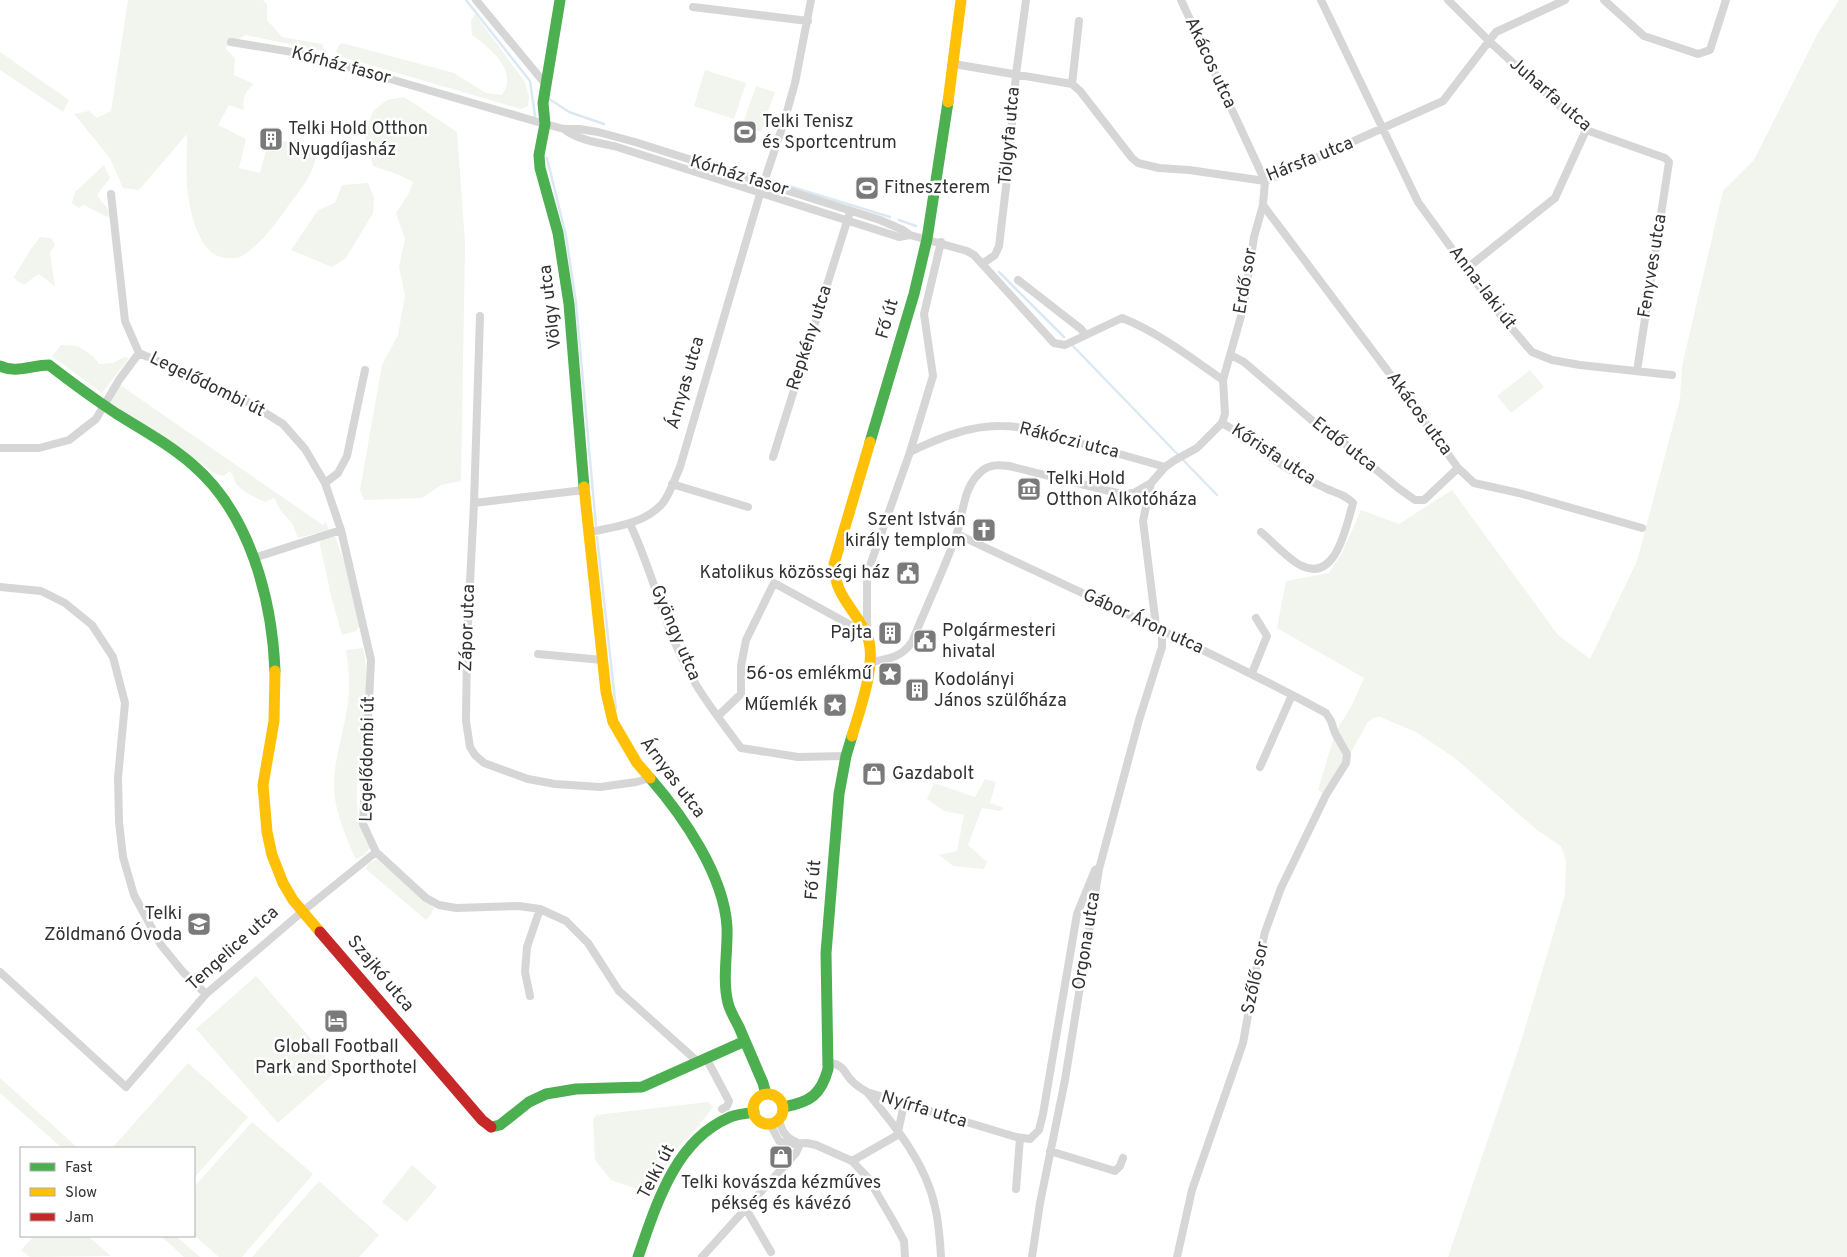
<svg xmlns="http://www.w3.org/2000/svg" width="1847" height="1257" viewBox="0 0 1847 1257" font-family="Overpass,sans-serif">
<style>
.green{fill:#f1f5ed}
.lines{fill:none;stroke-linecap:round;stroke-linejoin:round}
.stream{stroke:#dce9f4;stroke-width:2.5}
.street{stroke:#d6d6d6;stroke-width:8}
.fast{stroke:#4caf50;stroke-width:11}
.slow{stroke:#ffc107;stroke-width:11}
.jam{stroke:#c62828;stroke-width:11}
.labels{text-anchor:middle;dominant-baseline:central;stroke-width:5;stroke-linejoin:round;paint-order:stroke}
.street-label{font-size:18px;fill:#323232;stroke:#fff}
.poi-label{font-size:18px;fill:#323232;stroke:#fff;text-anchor:start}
</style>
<rect width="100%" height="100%" fill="#fff"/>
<path class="green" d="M128 0H263L267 4V20L282 37 322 44 324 49 323 51 245 35 225 48 235 58 234 75 254 84C245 92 242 98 244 110L229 105 218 125 246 139 239 168 260 173 268 143 297 140 305 147 316 148C317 172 300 190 286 209 274 226 260 245 242 256 239 258 235 258 231 258 199 261 190 212 187 187 186 170 187 151 187 134L139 190 123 188 110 158 74 114 89 111 97 118 111 111Z
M1839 0H1847V1257H1448L1519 1048 1565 895 1566 861 1561 846 1538 831 1456 759 1416 732 1380 717 1373 718 1368 722 1351 752 1347 754 1326 795 1318 790 1335 733 1352 705 1364 678 1277 628 1286 581 1329 573 1342 553 1361 510 1399 524 1452 490 1558 635 1590 659 1637 561 1680 399 1682 366 1723 191 1754 160 1818 33Z
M475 14 525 82 529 97 528 106 521 109 339 56 336 52 339 45 342 43 454 73 486 93 502 95C519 71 490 48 472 35L471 21Z
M0 52 69 100 63 112 0 70Z
M705 70 746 83 734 119 694 106Z
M756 86 775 92 761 132 742 126Z
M404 97 457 132 465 243 461 481 441 485 422 498 364 500 360 490 382 365 398 335 405 296 399 267 405 239 396 213 409 193 413 182 397 174 373 166 365 136 373 111 387 100Z
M104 165 110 178 97 195C102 204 109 207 111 217L105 216 84 205 79 208 72 203 75 192Z
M368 183 374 197 373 213 346 258 332 267 291 250 318 210 335 203 342 185Z
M40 237 51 238 55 245 50 252 55 287 46 279 38 274 24 285 17 281 14 277 31 249Z
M61 345 78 346 93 356 99 364 113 363 124 357 129 358 102 393 52 356Z
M1530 370 1544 387 1511 413 1497 396Z
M120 385 323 525 326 522 329 530 298 538 292 523 281 511 274 498 265 502C258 499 242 491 237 485 233 480 235 475 229 471L224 476 213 473 194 458 108 401Z
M335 536 345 564 360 625 356 631 342 635 331 595 320 545 321 539Z
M363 648C376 704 351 760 358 816 359 827 365 838 370 848L364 855 356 859C347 841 335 810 334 790 333 761 344 732 348 703 350 685 349 668 346 650Z
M985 779 996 782 990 803 1004 808 1000 811 982 808 968 845 987 862 984 869 953 866 939 855 957 851 964 815 944 811 927 799 934 783 975 797Z
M377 859 434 908 431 914 426 920 366 869 368 864Z
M256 976 338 1070 278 1123 196 1029Z
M188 1063 248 1117 194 1178V1148H112Z
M0 1078 78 1148H62L0 1093Z
M708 1102 713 1107 697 1128 672 1153 658 1182 649 1193 611 1180 595 1160 593 1119 597 1115Z
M252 1122 313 1174 242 1257H219L194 1235V1187Z
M412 1165 437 1187 407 1222 382 1202Z
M319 1181 379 1235 359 1257H252Z
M34 1236H88L111 1256 30 1257 21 1250Z
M161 1236H176L200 1257H184Z"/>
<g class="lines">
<path class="stream" d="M466 0 530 81 535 116
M548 98 569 112 604 124
M547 158 566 236 576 303 596 526
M747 173 761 177
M769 180 890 217
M899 220 916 226
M999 272 1064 337
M1071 344 1217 495
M597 537 616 709"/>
<path class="street" d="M476 0 547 86
M1181 0 1265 181
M1321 0 1418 202 1497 311 1532 352 1552 360 1580 365 1672 375
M1448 0 1489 41 1586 130 1665 158 1669 162 1637 371
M1604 0 1644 36 1698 54 1710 50 1726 0
M693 7 808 21
M231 42 304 54 545 124 564 129H579L598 132 635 142 880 220 903 230 910 235
M954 64 1072 84 1080 91 1132 158 1138 163 1159 168 1189 170 1265 181 1443 101 1496 32 1565 0
M1072 84 1079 21
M564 129C578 140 598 143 614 146L899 237 910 235 967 251 974 255 1054 343 1065 345 1122 318C1158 332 1191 358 1223 380L1225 414 1222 423 1197 448 1175 460 1165 467 1151 483 1143 521 1156 626
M111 194 125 321 139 353 243 399 283 424 305 449 325 483 341 530 371 660 363 824 376 852 426 898 439 905 456 908 519 906 540 909 566 921 588 943 619 991 698 1062
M1263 205 1405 394 1458 468 1474 483 1519 493 1642 528
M982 264 995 255 999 246 1008 170 1016 74 1026 0
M1466 269 1555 198 1586 130
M1018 280 1081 329 1085 334
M480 316 474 503 467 643 466 721 470 747 475 755 484 763 528 779 555 784 600 787 636 782 650 778
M1231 355 1244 362 1315 423 1343 442 1398 488 1415 500H1424L1458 468
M1223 380 1243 309 1254 237 1263 205 1265 181
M1222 423C1247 437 1267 457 1292 471 1303 478 1315 483 1327 489 1338 494 1344 494 1353 503 1346 527 1336 584 1300 565 1287 558 1273 542 1261 532
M0 448H39L69 440 96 419 119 380 139 353
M910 452C938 438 970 425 1001 426 1029 426 1057 436 1084 444 1111 452 1138 459 1165 467
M773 457 849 215
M325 483 338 473 347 456 365 370
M672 484 748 507
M474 503 584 490
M630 524C653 572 664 627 690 674 703 699 722 722 738 744L741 748 798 757 846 756
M590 532C614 527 643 524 661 505 669 497 675 478 680 467L760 194 784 122 795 83 811 0
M957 534C1080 593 1206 648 1326 713L1331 721 1335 733 1347 754 1346 763 1326 795 1281 888 1265 932 1256 970 1243 1043 1192 1190 1177 1257
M254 558 341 530
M0 587 41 591 65 603 92 625 113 657 125 703 118 778 119 822 123 857 134 895 161 945 183 972 206 994
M538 654 602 660
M870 662C888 659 901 658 912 642 926 607 943 572 956 536 964 514 962 486 983 470 991 464 1000 465 1009 466L1121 494 1134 493 1151 483
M1252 673 1267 636 1256 618
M718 716 741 694V666L746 640 774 583 867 634V574L910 452 933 376 924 314 941 242
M1260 767 1292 695
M0 972 126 1087 206 994 303 911 376 852
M530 996 525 972 527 947 540 909
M706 1058 729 1101 727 1106 722 1109
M828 1062C848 1067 842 1072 853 1082 857 1086 862 1089 867 1092L1016 1137 1030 1139 1039 1130 1043 1114 1077 914 1095 870 1097 869
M867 1092C895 1126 926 1163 935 1207 939 1223 940 1241 941 1257
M779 1120C782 1131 785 1137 796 1142
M770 1124 779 1141 787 1144 807 1143 816 1145 852 1161 868 1178 892 1219 904 1241 905 1257
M1050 1151 1115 1171 1120 1166 1123 1158
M852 1161 896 1136 898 1132 904 1104
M1016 1189 1020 1138
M746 1209 771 1252
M702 1257 796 1153 800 1144
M1032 1257 1040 1203 1065 1080 1099 869 1139 720 1162 647V630"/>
<path class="fast" d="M560 0 543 103 545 124 539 155 540 168 558 233 569 304 584 487
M0 366C16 374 32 365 49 365 71 382 94 399 117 414 143 430 170 445 193 465 250 514 272 599 275 671
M870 442 914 294 927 239 948 102
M650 778C683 816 724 875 727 927 728 952 722 979 728 1003 730 1011 735 1019 739 1027 747 1046 755 1064 763 1083L766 1094
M784 1107C810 1102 821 1095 828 1069L826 953 839 794 846 756 852 736
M491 1127 500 1125 529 1102 546 1094 576 1089 642 1087 745 1041
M638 1257C656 1206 674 1142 728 1118 735 1114 746 1114 754 1112"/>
<path class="slow" d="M948 102 961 0
M584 487 606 692 613 722 637 763 650 778
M275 671 274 721 263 785 267 832 272 855 283 883 293 900 320 932
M852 736C860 709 879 659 866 633 854 608 834 595 834 564L870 442
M753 1109a15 15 0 1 1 30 0a15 15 0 1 1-30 0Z"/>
<path class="jam" d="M320 932 482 1120 491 1127"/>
</g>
<defs>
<g id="stadium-square" transform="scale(1.25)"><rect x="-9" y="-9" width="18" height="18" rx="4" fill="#7a7a7a" stroke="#fff"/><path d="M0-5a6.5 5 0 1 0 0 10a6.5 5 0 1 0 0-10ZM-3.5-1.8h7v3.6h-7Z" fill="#fff"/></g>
<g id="building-square" transform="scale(1.25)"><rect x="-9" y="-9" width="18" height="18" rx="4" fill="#7a7a7a" stroke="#fff"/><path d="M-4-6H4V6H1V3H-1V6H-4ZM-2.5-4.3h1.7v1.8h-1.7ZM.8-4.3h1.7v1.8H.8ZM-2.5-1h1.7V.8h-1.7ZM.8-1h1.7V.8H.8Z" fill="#fff"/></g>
<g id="museum-square" transform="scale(1.25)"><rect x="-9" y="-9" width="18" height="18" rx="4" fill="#7a7a7a" stroke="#fff"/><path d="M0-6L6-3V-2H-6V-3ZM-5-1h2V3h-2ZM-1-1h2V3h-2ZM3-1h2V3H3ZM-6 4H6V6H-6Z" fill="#fff"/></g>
<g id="church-square" transform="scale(1.25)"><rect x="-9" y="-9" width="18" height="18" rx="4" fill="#7a7a7a" stroke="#fff"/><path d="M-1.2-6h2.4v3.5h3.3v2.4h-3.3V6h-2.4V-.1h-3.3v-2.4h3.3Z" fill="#fff"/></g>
<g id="civic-square" transform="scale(1.25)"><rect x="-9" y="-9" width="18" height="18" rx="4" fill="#7a7a7a" stroke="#fff"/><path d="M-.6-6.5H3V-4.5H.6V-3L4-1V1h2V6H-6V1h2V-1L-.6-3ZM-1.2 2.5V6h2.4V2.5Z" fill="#fff"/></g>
<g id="sight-square" transform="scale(1.25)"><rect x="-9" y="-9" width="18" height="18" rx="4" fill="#7a7a7a" stroke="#fff"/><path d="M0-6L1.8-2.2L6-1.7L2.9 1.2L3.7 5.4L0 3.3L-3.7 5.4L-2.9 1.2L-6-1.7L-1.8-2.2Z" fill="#fff"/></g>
<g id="shop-square" transform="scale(1.25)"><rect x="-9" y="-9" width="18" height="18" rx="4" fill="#7a7a7a" stroke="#fff"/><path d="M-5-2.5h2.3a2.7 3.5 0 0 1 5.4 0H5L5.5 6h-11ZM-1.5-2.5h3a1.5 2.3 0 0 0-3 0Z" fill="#fff"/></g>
<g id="school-square" transform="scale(1.25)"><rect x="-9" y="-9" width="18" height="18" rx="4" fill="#7a7a7a" stroke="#fff"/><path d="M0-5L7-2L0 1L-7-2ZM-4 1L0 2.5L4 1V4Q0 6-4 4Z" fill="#fff"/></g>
<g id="hotel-square" transform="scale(1.25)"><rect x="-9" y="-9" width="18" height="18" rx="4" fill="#7a7a7a" stroke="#fff"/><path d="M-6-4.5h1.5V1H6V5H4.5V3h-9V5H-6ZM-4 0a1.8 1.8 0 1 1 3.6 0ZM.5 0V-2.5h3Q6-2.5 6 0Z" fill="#fff"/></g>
</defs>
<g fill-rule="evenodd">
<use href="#stadium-square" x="745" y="132"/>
<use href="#building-square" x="271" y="139"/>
<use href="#stadium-square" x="867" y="188"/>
<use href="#museum-square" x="1029" y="489"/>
<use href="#church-square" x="984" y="530"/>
<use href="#civic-square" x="908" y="573"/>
<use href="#building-square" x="890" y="633"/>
<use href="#civic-square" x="925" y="641"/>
<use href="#sight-square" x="890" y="674"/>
<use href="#building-square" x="917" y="690"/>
<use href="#sight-square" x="835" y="705"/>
<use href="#shop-square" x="874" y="774"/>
<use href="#school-square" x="199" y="924"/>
<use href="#hotel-square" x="336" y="1021"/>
<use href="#shop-square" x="781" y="1157"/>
</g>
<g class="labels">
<g class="street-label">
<text transform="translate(1210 63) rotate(65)">Akácos utca</text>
<text transform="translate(341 66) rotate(15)">Kórház fasor</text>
<text transform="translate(1550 95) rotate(41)">Juharfa utca</text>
<text transform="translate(1010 136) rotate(-85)">Tölgyfa utca</text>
<text transform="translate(1310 160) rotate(-22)">Hársfa utca</text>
<text transform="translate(739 176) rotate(17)">Kórház fasor</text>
<text transform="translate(1653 266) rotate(-81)">Fenyves utca</text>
<text transform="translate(1246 281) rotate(-80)">Erdő sor</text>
<text transform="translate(1482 288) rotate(53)">Anna-laki út</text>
<text transform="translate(551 307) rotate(-97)">Völgy utca</text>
<text transform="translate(888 319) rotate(-74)">Fő út</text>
<text transform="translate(810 338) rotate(-72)">Repkény utca</text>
<text transform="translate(686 383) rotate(-74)">Árnyas utca</text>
<text transform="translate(207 385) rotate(26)">Legelődombi út</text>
<text transform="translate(1419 414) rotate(54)">Akácos utca</text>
<text transform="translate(1069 441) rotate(14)">Rákóczi utca</text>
<text transform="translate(1344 445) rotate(38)">Erdő utca</text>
<text transform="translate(1273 455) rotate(33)">Kőrisfa utca</text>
<text transform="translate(1143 622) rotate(25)">Gábor Áron utca</text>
<text transform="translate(468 628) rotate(-88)">Zápor utca</text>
<text transform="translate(675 633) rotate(67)">Gyöngy utca</text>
<text transform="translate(368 759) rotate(-89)">Legelődombi út</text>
<text transform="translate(672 778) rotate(53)">Árnyas utca</text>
<text transform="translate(814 880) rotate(-85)">Fő út</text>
<text transform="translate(1087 941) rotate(-81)">Orgona utca</text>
<text transform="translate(233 949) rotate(-42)">Tengelice utca</text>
<text transform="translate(380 974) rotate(50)">Szajkó utca</text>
<text transform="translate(1256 978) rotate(-78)">Szőlő sor</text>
<text transform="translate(924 1110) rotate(17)">Nyírfa utca</text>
<text transform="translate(657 1172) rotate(-62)">Telki út</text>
</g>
<g class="poi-label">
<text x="762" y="122">Telki Tenisz<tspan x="762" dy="21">és Sportcentrum</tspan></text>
<text x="288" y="129">Telki Hold Otthon<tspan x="288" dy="21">Nyugdíjasház</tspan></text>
<text x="884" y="188">Fitneszterem</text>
<text x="1046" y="479">Telki Hold<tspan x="1046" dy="21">Otthon Alkotóháza</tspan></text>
<text x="966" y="520" text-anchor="end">Szent István<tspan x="966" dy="21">király templom</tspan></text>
<text x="890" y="573" text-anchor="end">Katolikus közösségi ház</text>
<text x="942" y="631">Polgármesteri<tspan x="942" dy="21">hivatal</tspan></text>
<text x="872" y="633" text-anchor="end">Pajta</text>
<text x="872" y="674" text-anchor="end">56-os emlékmű</text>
<text x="934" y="680">Kodolányi<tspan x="934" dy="21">János szülőháza</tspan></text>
<text x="818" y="705" text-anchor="end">Műemlék</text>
<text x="892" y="774">Gazdabolt</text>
<text x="182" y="914" text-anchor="end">Telki<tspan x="182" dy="21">Zöldmanó Óvoda</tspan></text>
<text x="336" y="1047" text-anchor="middle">Globall Football<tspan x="336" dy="21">Park and Sporthotel</tspan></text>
<text x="781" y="1183" text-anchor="middle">Telki kovászda kézműves<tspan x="781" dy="21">pékség és kávézó</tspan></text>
</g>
</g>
<rect x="20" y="1147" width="175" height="90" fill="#ffffff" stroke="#adadad"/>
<rect x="30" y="1163" width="25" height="8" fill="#4caf50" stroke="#adadad"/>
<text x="65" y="1172" font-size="15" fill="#323232">Fast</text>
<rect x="30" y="1188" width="25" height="8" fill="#ffc107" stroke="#adadad"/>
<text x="65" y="1197" font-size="15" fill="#323232">Slow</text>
<rect x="30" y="1213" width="25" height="8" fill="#c62828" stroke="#adadad"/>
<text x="65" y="1222" font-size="15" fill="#323232">Jam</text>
</svg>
